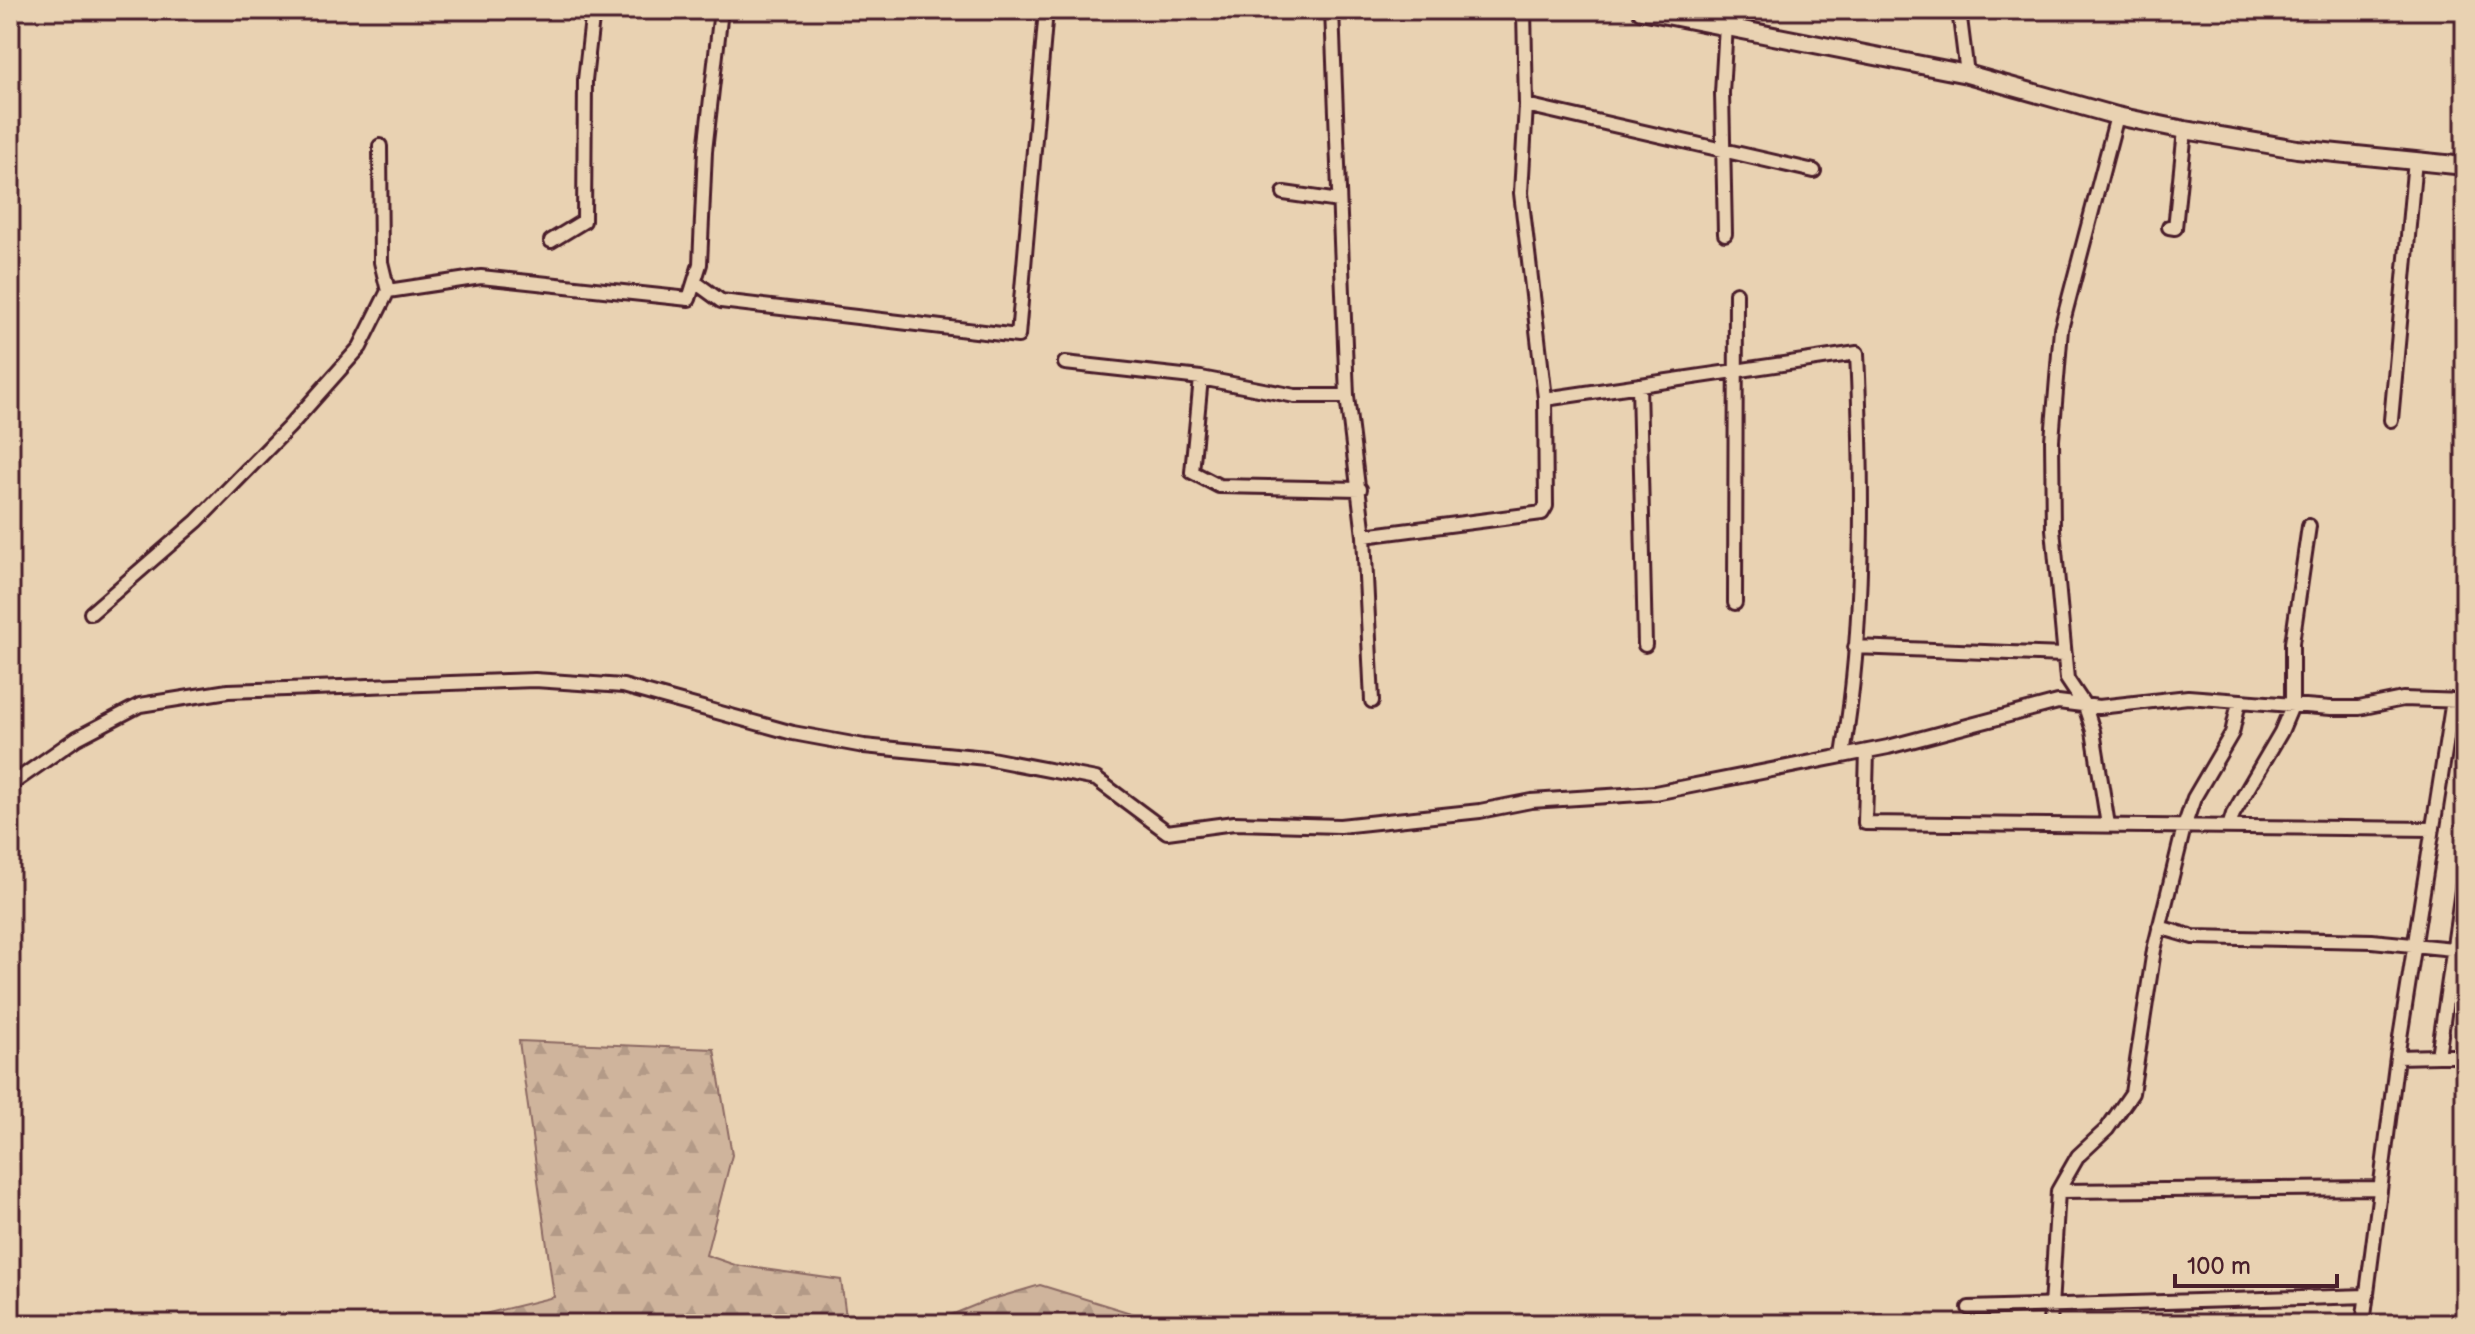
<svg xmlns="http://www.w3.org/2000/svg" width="2475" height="1334" viewBox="0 0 2475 1334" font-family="'Balsamiq Sans',sans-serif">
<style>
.forest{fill:url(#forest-firs);stroke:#8c6a64;stroke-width:2}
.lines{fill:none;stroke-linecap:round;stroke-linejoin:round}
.minor-casing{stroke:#4a1f2b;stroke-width:18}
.major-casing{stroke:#4a1f2b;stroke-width:22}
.minor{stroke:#e9d2b2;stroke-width:12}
.major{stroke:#e9d2b2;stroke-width:16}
</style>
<defs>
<pattern id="forest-firs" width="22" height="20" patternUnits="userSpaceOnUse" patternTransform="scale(2)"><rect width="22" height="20" fill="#cfb49c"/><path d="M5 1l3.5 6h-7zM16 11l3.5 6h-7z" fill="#b39a87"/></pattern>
</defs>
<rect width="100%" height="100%" fill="#e9d2b2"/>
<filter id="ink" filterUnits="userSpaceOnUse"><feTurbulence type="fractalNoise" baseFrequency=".0125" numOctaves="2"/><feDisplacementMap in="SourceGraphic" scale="16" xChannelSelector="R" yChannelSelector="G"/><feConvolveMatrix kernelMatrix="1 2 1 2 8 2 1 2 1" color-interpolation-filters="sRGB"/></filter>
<g filter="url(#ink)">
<path class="forest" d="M519 1041 714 1049 732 1155 706 1255 735 1265 841 1280 847 1324H472V1317L554 1297Z
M1040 1285 1144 1317 1145 1324H929L983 1302Z"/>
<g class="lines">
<g class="minor-casing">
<path id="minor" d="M1332 10 1347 396 1364 536 1372 701
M1959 10 1967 74
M1526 105 1814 171
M1284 193 1339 201
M2169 227 2175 228 2185 130
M1725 234 1722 93 1726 25
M551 241 584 221 585 80 593 10
M695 282 721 301 1018 336 1046 10
M388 291 481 277 689 299 700 264 705 151 721 10
M1065 363 1201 378 1295 396H1347
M1201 378 1192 472 1219 486 1360 489
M1639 385 1645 645
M1545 399 1857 353C1863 486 1865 623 1843 755
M2391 420 2415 160
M1364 536 1542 513 1546 506 1545 398 1521 193 1526 105 1524 10
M1735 603 1736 293
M91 613 197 521 289 427 360 347 388 291 381 262 380 146
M1855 647 2065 655
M1867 751 1865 823 2433 829
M10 785 77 738 140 705 228 691 535 680 623 686 793 733 864 746 986 758 1096 779 1167 832 1234 823 1340 826 1480 811 1531 801 1655 793 1888 747 2058 702 2099 707 2188 697 2331 708H2359L2403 699 2465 701
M2108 825 2093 731 2085 706 2067 679 2053 529 2052 440 2061 329 2117 116
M2229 827 2233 814 2281 732 2292 706V643L2309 526
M2465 870 2438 1056H2465
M2159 927 2193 937 2372 941 2453 949
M2397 1057 2438 1056
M2058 1191 2380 1188
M1969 1308 2367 1296
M2050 1324 2058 1191 2078 1156 2107 1129 2132 1093 2154 950 2184 827 2194 798 2232 733 2239 702
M2363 1324 2397 1057 2453 700"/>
</g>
<g class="major-casing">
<path id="major" d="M1641 10 1967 74 2117 116 2185 130 2297 149 2465 166"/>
</g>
<use href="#minor" class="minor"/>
<use href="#major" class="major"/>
</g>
</g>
<rect width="2475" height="1334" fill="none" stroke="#e9d2b2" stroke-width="40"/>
<rect x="20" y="20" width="2435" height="1294" fill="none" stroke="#4a1f2b" stroke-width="3" filter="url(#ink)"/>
<path d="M2175 1274v12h162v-12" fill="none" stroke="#4a1f2b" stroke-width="4"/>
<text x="2187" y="1274" font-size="24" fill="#4a1f2b" stroke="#e9d2b2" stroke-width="6" paint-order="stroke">100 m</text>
</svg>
